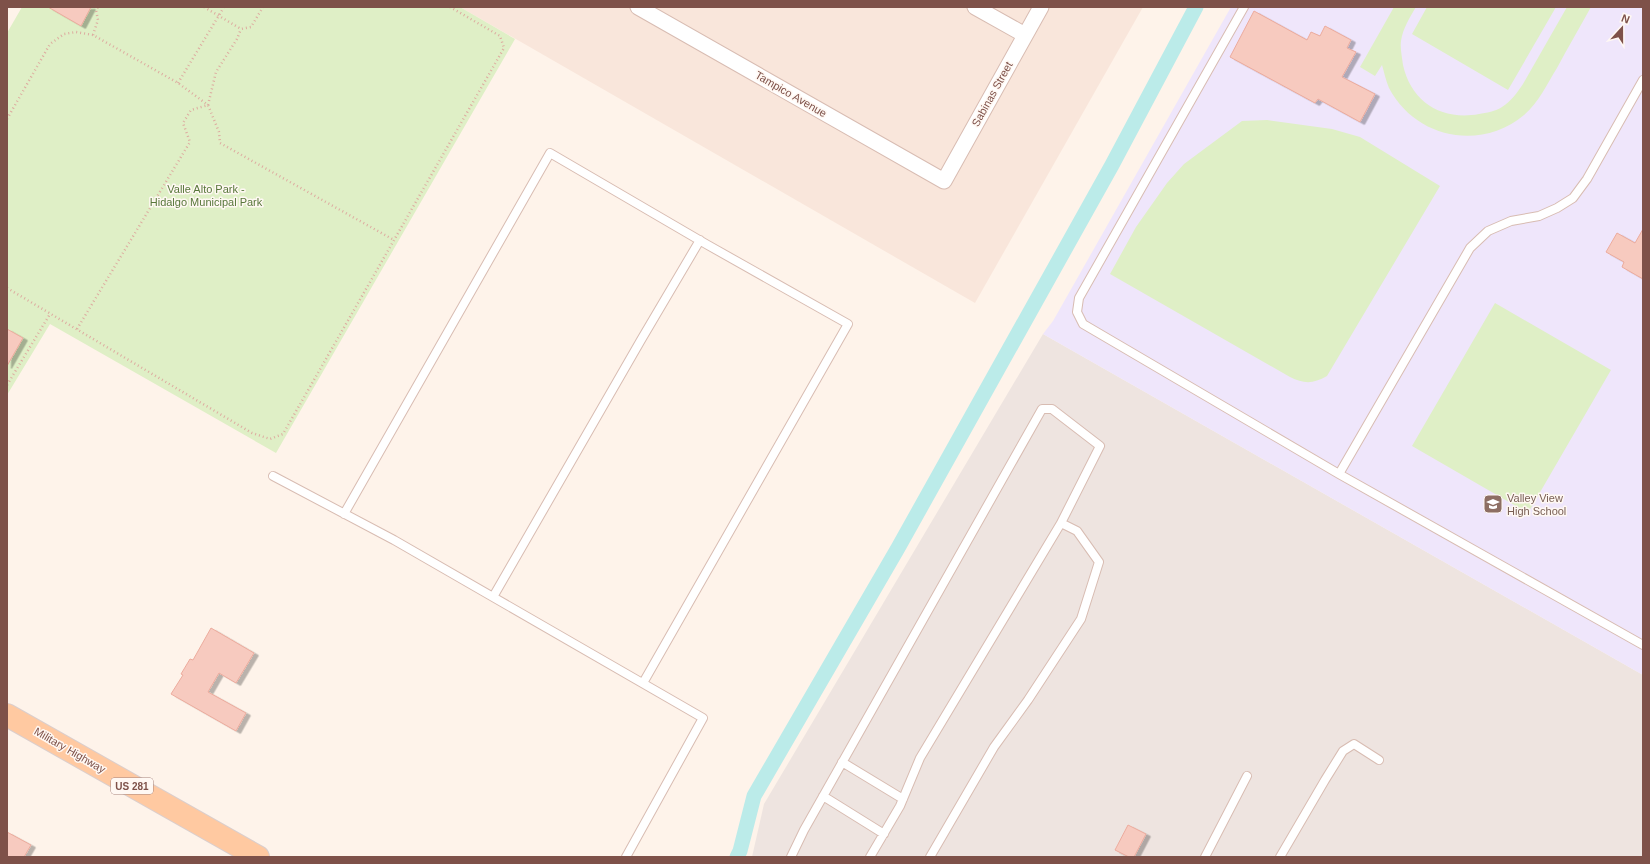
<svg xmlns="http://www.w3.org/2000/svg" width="1650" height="864" viewBox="0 0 1650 864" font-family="Helvetica,sans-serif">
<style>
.residential{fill:#f9e6db}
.industrial{fill:#eee4e0}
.education{fill:#efe6fb}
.green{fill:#dfefc6}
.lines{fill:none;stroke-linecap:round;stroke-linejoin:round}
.canal{stroke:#bbebe9;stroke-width:15}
.building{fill:#f7cabf;stroke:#ecab9d;filter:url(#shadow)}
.service-casing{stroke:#d8bcb2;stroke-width:10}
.minor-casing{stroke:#d8bcb2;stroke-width:17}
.primary-casing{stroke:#dbcecc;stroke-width:24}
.path{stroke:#ddaca0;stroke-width:2.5;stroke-dasharray:1 3;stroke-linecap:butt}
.service{stroke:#fff;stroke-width:8}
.minor{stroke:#fff;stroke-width:15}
.primary{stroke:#ffc9a1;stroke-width:22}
.labels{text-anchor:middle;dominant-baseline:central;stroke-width:3;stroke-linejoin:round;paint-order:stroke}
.shield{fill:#fff8f3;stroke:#a5837c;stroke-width:1}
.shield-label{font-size:10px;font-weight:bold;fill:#7e5149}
.street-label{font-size:11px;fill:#7e5149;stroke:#fff8f3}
.park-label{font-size:11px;fill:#58773a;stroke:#fff8f3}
.education-label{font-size:11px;fill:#785e54;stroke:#fff8f3;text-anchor:start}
</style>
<defs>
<filter id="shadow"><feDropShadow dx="4.5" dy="2.5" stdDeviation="0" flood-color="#0004"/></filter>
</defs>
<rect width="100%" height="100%" fill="#fef3ea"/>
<path class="residential" d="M460 7H1143L975 303Z"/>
<path class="industrial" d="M1043 334 1643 675V857H752L764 804Z"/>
<path class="education" d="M1231 7H1643V675L1043 334 1053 321Z"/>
<path class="green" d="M22 7H460L515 39 276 453 50 324 7 395V33Z
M1394 7H1416C1410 17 1403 28 1401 41 1400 48 1402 57 1403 65 1411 102 1442 121 1479 114 1486 113 1496 111 1502 107 1511 101 1517 93 1523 84L1567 7H1591C1580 27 1568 47 1557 68 1547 84 1539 102 1524 115 1481 151 1416 139 1389 88 1386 81 1384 72 1382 65L1375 76 1360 67Z
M1427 7H1556L1508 90 1412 34Z
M1267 120 1332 129 1360 137 1440 186 1327 376C1313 384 1304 384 1290 377L1110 274 1136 227 1167 183 1184 164 1242 121Z
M1495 303 1611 370 1528 513 1412 446Z"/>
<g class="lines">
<path class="canal" d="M737 857 740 851 754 796 898 548 1112 165 1196 7"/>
</g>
<path class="building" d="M48 7H91L81 26Z
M1254 11 1307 40 1311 32 1320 36 1325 26 1351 40 1347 48 1356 52 1342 77 1375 94 1360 122 1318 99 1315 103 1230 57Z
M1643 229V279L1622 267 1624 262 1606 252 1617 233 1635 243Z
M7 329 23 338 7 366Z
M211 628 254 653 236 683 219 673 208 692 246 713 236 731 171 694 183 675 181 674 190 659 193 660Z
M1128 825 1146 834 1134 857H1129L1115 850Z
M7 832 31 845 24 857H7Z"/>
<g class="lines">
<g class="service-casing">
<path id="service" d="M1244 7 1079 298 1077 312 1083 324 1339 474 1643 645
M1339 474 1470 248 1488 231 1511 221 1539 216 1557 208 1573 198 1587 179 1643 80
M273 476 394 540 703 718 626 857
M344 514 550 153 706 244 848 324 643 683
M493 597 641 340 700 240
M842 762 903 799
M823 796 884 834
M791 857 804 830 1042 409H1052L1100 446 1061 523 1077 531 1099 562 1081 619 1028 700 994 747 930 857
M870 857 900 806 920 758 1061 523
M1205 857 1247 776
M1280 857 1325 780 1343 751 1354 744 1379 760"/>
</g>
<g class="minor-casing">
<path id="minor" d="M638 7 944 181 1041 7
M975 7 1025 35"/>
</g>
<g class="primary-casing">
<path id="primary" d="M7 715 258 857"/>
</g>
<path class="path" d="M204 7 241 29 251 27 263 7
M93 35 98 20 96 10 98 7
M178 83 224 7
M7 119 50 44 64 34 76 32 93 35 178 83 208 105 216 72 237 39 241 29
M7 288 252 433 270 439 283 434 504 48 500 36 450 7
M77 329 190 142 183 123 191 110 208 105 219 132 220 143 394 240
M7 385 50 314"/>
<use href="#service" class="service"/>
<use href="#minor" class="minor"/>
<use href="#primary" class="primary"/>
</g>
<defs>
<g id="school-square" transform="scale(1)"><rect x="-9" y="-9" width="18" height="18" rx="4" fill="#8d6e63" stroke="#fff8f3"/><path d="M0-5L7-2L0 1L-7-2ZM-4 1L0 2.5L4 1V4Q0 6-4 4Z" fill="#fff"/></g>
</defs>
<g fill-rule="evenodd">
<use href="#school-square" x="1493" y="504"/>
</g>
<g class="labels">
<rect class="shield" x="111" y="778" width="42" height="16" rx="3"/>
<g class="shield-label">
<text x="132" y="786">US 281</text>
</g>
<g class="street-label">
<text transform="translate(791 94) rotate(30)">Tampico Avenue</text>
<text transform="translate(992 94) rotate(-61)">Sabinas Street</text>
<text transform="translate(70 750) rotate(30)">Military Highway</text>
</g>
<g class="park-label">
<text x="206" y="189">Valle Alto Park -<tspan x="206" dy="13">Hidalgo Municipal Park</tspan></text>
</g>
<g class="education-label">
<text x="1507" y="498">Valley View<tspan x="1507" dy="13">High School</tspan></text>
</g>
</g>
<rect width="1650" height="864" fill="none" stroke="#7e5149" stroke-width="16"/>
<g transform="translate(1622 28) rotate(21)" stroke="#fff8f3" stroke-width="3" paint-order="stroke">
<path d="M0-3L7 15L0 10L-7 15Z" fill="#7e5149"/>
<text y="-6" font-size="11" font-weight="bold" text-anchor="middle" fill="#7e5149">N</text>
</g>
</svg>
